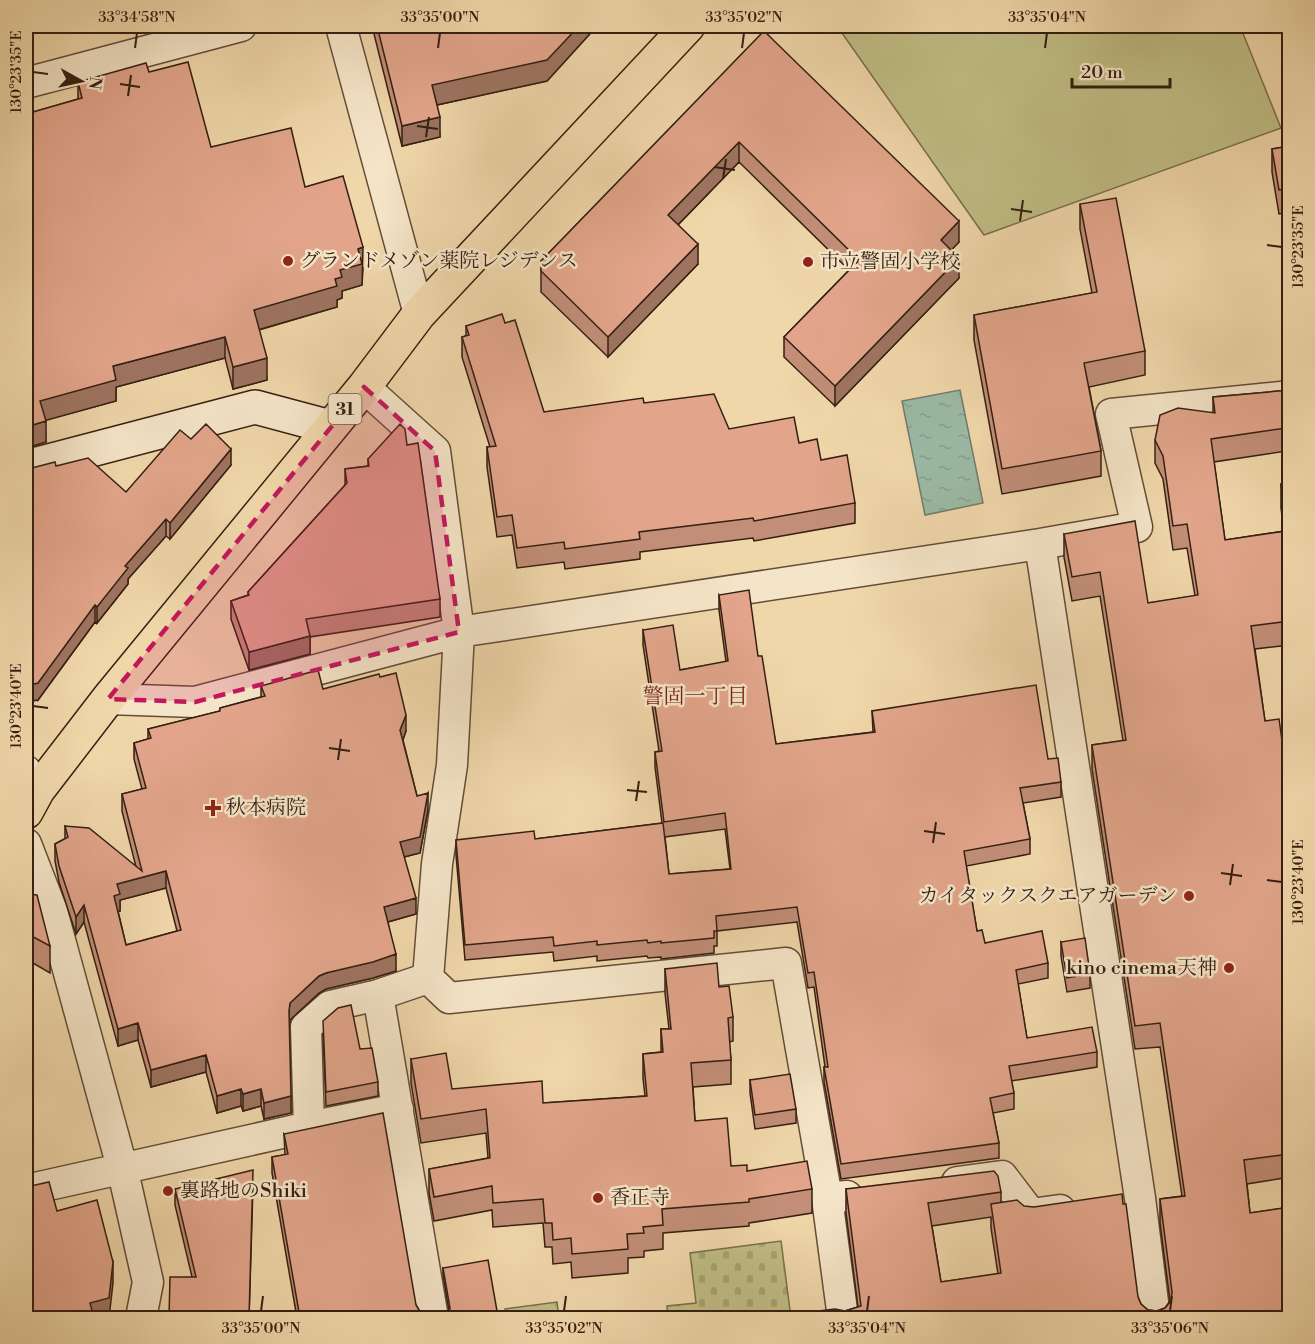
<svg xmlns="http://www.w3.org/2000/svg" width="1315" height="1344" viewBox="0 0 1315 1344" font-family="'Libre Bodoni','Noto Serif JP',serif">
<style>
.cemetery{fill:url(#cemetery-stones);stroke:#7a6e4c;stroke-width:1.5}
.garden{fill:#c0bd85;stroke:#7a6e4c;stroke-width:1.5}
.water{fill:url(#water-ripples);stroke:#727c6a;stroke-width:1.5}
.lines{fill:none;stroke-linecap:round;stroke-linejoin:round}
.street-casing{stroke:#634d38;stroke-width:33}
.secondary-casing{stroke:#341f12;stroke-width:36}
.primary-casing{stroke:#341f12;stroke-width:36}
.street{stroke:#f5e5c8;stroke-width:30}
.secondary{stroke:#f5e5c8;stroke-width:33}
.primary{stroke:#f0d7aa;stroke-width:33}
.wall{fill:#c28e78;stroke:#341f12;stroke-width:1.5;fill-rule:evenodd}
.shaded-wall{fill:#9e7461;stroke:#341f12;stroke-width:1.5}
.building{fill:#e2a58b;stroke:#341f12;stroke-width:1.5;fill-rule:evenodd}
.marked{fill:#c2185b;fill-opacity:0.2;stroke:#c2185b;stroke-width:4.5;stroke-dasharray:12 8;stroke-linejoin:round}
.ticks{fill:none;stroke:#341f12;stroke-width:2}
.poi-dot{fill:#8f2418;stroke:#f5e5c8;stroke-width:2}
.labels{text-anchor:middle;dominant-baseline:central;stroke-width:5;stroke-linejoin:round;paint-order:stroke}
.shield{fill:#f5e5c8;stroke:#6e5a49;stroke-width:1.5}
.shield-label{font-size:18px;font-weight:bold;fill:#341f12}
.poi-label{font-size:20px;fill:#341f12;stroke:#f5e5c8;text-anchor:start}
.neighbourhood-label{font-size:21px;fill:#7a1f14;stroke:#f5e5c8}
.neatline{fill:none;stroke:#341f12;stroke-width:2}
.ticks-label{font-size:15px;text-anchor:middle;fill:#341f12}
</style>
<defs>
<pattern id="cemetery-stones" width="16" height="16" patternUnits="userSpaceOnUse" patternTransform="scale(1.5)"><rect width="16" height="16" fill="#c0bd85"/><path d="M2 7V4a2 2 0 0 1 4 0v3zM10 15v-3a2 2 0 0 1 4 0v3z" fill="#a6a272"/></pattern>
<pattern id="water-ripples" width="26" height="14" patternUnits="userSpaceOnUse" patternTransform="scale(1.5)"><rect width="26" height="14" fill="#9bbaa5"/><path d="M2 4q2-2 4 0t4 0M15 11q2-2 4 0t4 0" fill="none" stroke="#869f8d"/></pattern>
</defs>
<rect width="100%" height="100%" fill="#f0d7aa"/>
<filter id="stains"><feTurbulence type="fractalNoise" baseFrequency=".00333" numOctaves="4"/><feColorMatrix values="0 0 0 0 .2 0 0 0 0 .09 0 0 0 0 .02 0 0 0 .5 -.17"/></filter>
<radialGradient id="worn" r=".72"><stop offset=".6" stop-color="#630" stop-opacity="0"/><stop offset="1" stop-color="#630" stop-opacity=".3"/></radialGradient>
<path class="cemetery" d="M781 1241 791 1318H668L667 1306 696 1303 690 1253Z
M557 1302 559 1318H507L505 1309Z"/>
<path class="garden" d="M837 26H1240L1281 128 984 235Z"/>
<path class="water" d="M960 390 983 503 925 515 902 401Z"/>
<g class="lines">
<g class="street-casing">
<path id="street" d="M341 26 419 314
M26 83 241 26
M1040 544 1140 1198 1155 1318
M108 699 195 702 459 632 1040 544 1137 527 1111 414 1290 396
M26 771 38 790
M26 844 52 911 122 1167 148 1282 141 1318
M428 978 449 998 786 963 827 1198
M378 995 433 1318
M309 1127 398 1109
M957 1182 1002 1176 1031 1214 1060 1210
M26 1190 309 1127 306 1027 330 1006 378 995 428 978 437 864 452 765 459 632 435 451 364 387
M843 1318 827 1198 847 1196"/>
</g>
<g class="secondary-casing">
<path id="secondary" d="M26 467 255 407 330 427"/>
</g>
<g class="primary-casing">
<path id="primary" d="M26 812 38 790 108 699 364 387 419 314 688 26"/>
</g>
<use href="#street" class="street"/>
<use href="#secondary" class="secondary"/>
<use href="#primary" class="primary"/>
</g>
<path class="wall" d="M372 26H597L547 81 437 105 440 137 402 146Z
M764 31 959 242 951 250 959 278 835 406 784 357V337L849 270 739 162 678 225 698 264 608 357 541 292V261Z
M149 72 211 147 305 187 363 268 362 285 342 291V298L337 300V307L259 330 267 380 233 389 225 358 116 387V401L45 420 46 442 26 448V114L78 99V82Z
M1290 146V212L1279 214 1272 172V149Z
M1080 204 1145 351V375L1089 387 1101 451V476L1002 494 974 340V315L1092 293 1080 229Z
M505 323 544 412 644 403 729 429 799 443 821 460 855 503V523L754 541 753 538 640 552V559L565 569 564 562 517 568 512 535 497 537 487 467V447H490L462 357V337L466 336V326Z
M1290 390V645L1255 649 1265 721 1290 798V1177L1247 1184 1250 1213 1290 1207V1318H802V1313L845 1311 858 1307 846 1213V1189L1001 1192V1203L1138 1297 1141 1304 1148 1310 1157 1311 1165 1308 1170 1301 1160 1223V1199L1182 1196 1160 1047 1135 1049 1092 769V745L1123 741 1100 596 1072 601 1064 557V534L1148 603 1195 596 1187 548 1173 550 1163 479 1155 463V440L1213 412V397ZM1286 451 1289 484H1281V508L1284 531 1225 540 1214 462ZM991 1217V1228L998 1274 941 1282 932 1226Z
M191 439 231 465 170 539 166 536 128 579V584L97 623 95 622 38 700 28 469 56 466 126 492Z
M407 445 440 599V617L310 637V654L249 670 231 619V601L248 595V592L345 485V469L368 466V459Z
M719 595 758 656 776 744 873 732 872 711 1048 759 1061 782V797L1023 803 1030 839V854L966 866 977 931 985 943 1048 963V978L1018 984 1027 1038 1097 1052V1067L1011 1081 1014 1093V1109L993 1113 999 1143V1158L841 1179 824 1082V1067H825L814 987 808 988 797 922 717 931V946H714V953L661 959V957L648 958 647 956 597 961V956L554 961 553 952 465 960 456 855V840L535 839 662 823 655 767V752L659 751 643 645V630L680 670 726 662 719 610ZM725 829 730 869 669 874 665 837Z
M261 686 323 689 406 731 403 740 417 796 428 810 420 853 404 857 416 914 388 922 396 971 373 978 326 989 319 993 290 1020 289 1025 291 1113 264 1119 261 1106 243 1111 241 1106 217 1113 206 1072 151 1087 138 1040 118 1046 84 922 76 934 59 882 55 861V844L65 839V826L136 867 122 811V794L142 789 134 759V743L148 739V729L220 711V708L261 697ZM166 888 177 931 126 945 118 911H120V900Z
M26 894 50 946V973L26 959Z
M1061 942 1090 974V988L1067 992 1061 956Z
M665 969 719 987 733 1017V1041L729 1042 731 1060V1084L693 1087 695 1121 731 1166 812 1189V1213L749 1223V1226L663 1233V1249L644 1251V1257L628 1258V1273L572 1278 571 1262 553 1264 552 1247H545L543 1223 493 1227 492 1210 434 1221 429 1193V1169L488 1158 486 1133 421 1143 411 1083V1059L452 1089 543 1103 645 1096 643 1078V1054L661 1052V1029H669L665 993Z
M323 1035 378 1082V1096L326 1106Z
M750 1080 796 1109V1123L755 1129 750 1093Z
M284 1134 416 1305 422 1315V1318H297L272 1173V1157L285 1155Z
M253 1187 249 1318 192 1277 175 1205V1189Z
M443 1268 497 1311V1318H448L449 1311 443 1275Z"/>
<path class="shaded-wall" d="M26 26H62L26 35Z
M579 26H597L547 81 432 106V85Z
M440 117V137L402 146V126Z
M739 142V162L668 235V215Z
M959 221V242L941 261V240Z
M698 244V264L608 357V337Z
M363 247 362 285 342 291V298L337 300V307L254 331V310L335 279 340 270 358 249Z
M959 258V278L835 406V386Z
M225 337V358L116 387V401L40 422V401L113 366Z
M267 358V380L233 389V367Z
M46 421V442L26 448V427Z
M231 449V465L170 539V523Z
M166 519V536L128 579V584L97 623V607L125 566Z
M95 605V622L38 700 26 702V686Z
M310 636V654L249 670V652Z
M406 715V731L400 747V730Z
M428 793V810L420 853 400 858V842Z
M166 871V888L120 900V911L114 913V896L117 884Z
M416 898V914L384 923V907Z
M84 905V922L76 934V917Z
M396 954V971L373 978 326 989 319 993 290 1020 289 1028V1011L290 1003 319 976 326 973Z
M138 1023V1040L118 1046V1029Z
M206 1055V1072L151 1087V1070Z
M241 1089V1106L217 1113V1096Z
M261 1089V1106L243 1111V1094Z
M291 1096V1113L264 1119V1103Z
M113 1262V1283L109 1318H90V1303Z"/>
<path class="building" d="M377 26H579L547 60 432 85 440 117 402 126Z
M764 31 959 221 941 240 959 258 835 386 784 337 859 260 739 142 668 215 698 244 608 337 541 271V261Z
M188 62 211 147 291 128 305 187 343 176 363 247 358 249 362 264 340 270 342 277 335 279 337 286 254 310 267 358 233 367 225 337 113 366 116 380 40 401 46 421 26 427V114L82 98 78 82 146 63 149 72Z
M1290 146V188L1279 190 1272 149Z
M1116 198 1145 351 1084 363 1101 451 1002 469 974 315 1097 292 1080 204Z
M502 314 505 323 515 320 544 412 643 398 644 403 714 394 729 429 794 417 799 443 817 439 821 460 847 455 855 503 754 521 753 518 639 532 640 539 565 549 564 542 517 548 512 515 497 517 487 447 496 446 462 337 469 335 466 326Z
M1290 390V469L1286 428 1211 439 1225 540 1286 531 1281 484 1290 483V621L1251 626 1265 721 1279 719 1290 798V1154L1244 1160 1250 1213 1290 1207V1314L1274 1316V1314L1223 1317V1318H803L802 1313 835 1309 845 1311 861 1306 846 1189 994 1171 998 1176 1001 1192 928 1203 941 1282 1001 1273 991 1204 1017 1200 1024 1206 1034 1207 1122 1194 1123 1204H1126L1138 1297 1141 1304 1148 1310 1157 1311 1165 1308 1171 1301 1172 1292 1160 1199 1185 1196 1160 1023 1135 1026 1092 745 1126 740 1100 572 1072 577 1064 534 1135 521 1148 603 1198 595 1187 524 1173 526 1163 456 1155 440 1160 415 1178 408 1215 413 1213 397Z
M206 424 231 449 170 523 166 519 125 566 128 568 97 607 95 605 38 683 26 686V474L30 473 28 469 55 462 56 466 88 458 126 492 180 430 191 439Z
M400 424 405 429 407 445 418 443 440 599 306 619 310 636 249 652 231 601 249 595 248 592 347 483 345 469 369 466 368 459Z
M749 590 758 656H762L776 744 875 732 872 711 1036 685 1048 759 1058 758 1061 782 1020 788 1030 839 964 851 977 931 982 930 985 943 1042 931 1048 963 1016 970 1027 1038 1092 1027 1097 1052 1009 1066 1014 1093 990 1098 999 1143 841 1164 824 1067H828L814 972 808 973 797 907 716 916 717 931H714V938L661 943V941L648 943 647 940 597 945V941L554 946 553 937 465 945 456 840 534 831 535 839 663 823 669 874 731 869 725 813 664 822 655 752 662 751 643 630 673 625 680 670 728 661 719 595Z
M318 670 323 689 379 674 380 677 396 673 406 715 400 730 417 796 428 793 420 837 400 842 416 898 384 907 396 954 373 962 326 973 319 976 290 1003 289 1011 291 1096 264 1103 261 1089 243 1094 241 1089 217 1096 206 1055 151 1070 138 1023 118 1029 84 905 76 917 59 866 55 844 68 837 65 826 89 828 142 871 122 794 146 788 134 743 151 738 148 729 220 711V708L265 696 261 686ZM166 871 181 930 126 945 114 896 120 894 117 884Z
M26 894 37 895 50 946 26 933Z
M1085 938 1090 974 1067 978 1061 942Z
M717 963 719 987 729 986 733 1017 728 1018 731 1060 691 1063 695 1121 727 1118 731 1166 747 1165V1171L807 1161 812 1189 749 1199V1202L662 1209 663 1225 643 1227 644 1233 627 1234 628 1249 572 1254 571 1238 553 1240 552 1223H545L543 1199 493 1203 492 1186 434 1197 429 1169 490 1158 486 1109 421 1119 411 1059 446 1053 452 1089 542 1081 543 1103 647 1096 643 1054 663 1052 661 1029H671L665 969Z
M351 1005 360 1049 372 1048 378 1082 326 1092 323 1021 338 1008Z
M790 1074 796 1109 755 1115 750 1080Z
M383 1113 416 1305 422 1315H420L421 1318H300L272 1157 288 1154 284 1134Z
M253 1170 249 1318H169L170 1277H196L175 1189Z
M49 1182 57 1211 97 1200 113 1262 109 1298 90 1303 94 1318H26V1187Z
M488 1260 497 1311 453 1318H448L450 1308 443 1268Z"/>
<path class="marked" d="M364 387 435 451 459 632 195 702 108 699Z"/>
<path class="ticks" d="M135 48 137 33M438 48 440 33M742 48 744 33M1045 48 1047 33M33 72 48 74M120 84 140 87M128 96 131 75M417 126 438 129M426 137 429 117M714 167 735 170M723 179 726 159M1011 209 1032 212M1020 221 1023 200M1267 245 1282 247M33 706 48 708M329 748 350 751M338 760 341 739M627 790 647 792M636 801 639 781M924 831 945 834M933 843 936 822M1221 873 1242 876M1267 880 1282 882M1230 885 1233 864M261 1311 263 1296M564 1311 566 1296M867 1311 869 1296M1170 1311 1172 1296"/>
<g class="poi-dot">
<circle cx="288" cy="261" r="6"/>
<circle cx="808" cy="262" r="6"/>
<path d="M210 799h6v6h6v6h-6v6h-6v-6h-6v-6h6z"/>
<circle cx="1189" cy="896" r="6"/>
<circle cx="1229" cy="968" r="6"/>
<circle cx="168" cy="1191" r="6"/>
<circle cx="598" cy="1198" r="6"/>
</g>
<g class="labels">
<rect class="shield" x="328.5" y="394" width="33" height="30" rx="4.5"/>
<g class="shield-label">
<text x="345" y="409">31</text>
</g>
<g class="poi-label">
<text x="300" y="261">グランドメゾン薬院レジデンス</text>
<text x="820" y="262">市立警固小学校</text>
<text x="226" y="808">秋本病院</text>
<text x="1177" y="896" text-anchor="end">カイタックスクエアガーデン</text>
<text x="1217" y="968" text-anchor="end">kino cinema天神</text>
<text x="180" y="1191">裏路地のShiki</text>
<text x="610" y="1198">香正寺</text>
</g>
<g class="neighbourhood-label">
<text x="695" y="697">警固一丁目</text>
</g>
</g>
<rect width="1315" height="1344" fill="none" stroke="#f0d7aa" stroke-width="66"/>
<g transform="translate(81 81) rotate(98)" stroke="#f5e5c8" stroke-width="4.5" paint-order="stroke">
<path d="M0-4.5L10 22L0 15L-10 22Z" fill="#341f12"/>
<text y="-9" font-size="16" font-weight="bold" text-anchor="middle" fill="#341f12">N</text>
</g>
<path d="M1072 78v9h98v-9" fill="none" stroke="#341f12" stroke-width="3"/>
<text x="1081" y="78" font-size="18" fill="#341f12" stroke="#f5e5c8" stroke-width="4.5" paint-order="stroke">20 m</text>
<rect x="33" y="33" width="1249" height="1278" class="neatline"/>
<g class="ticks-label">
<text x="137" y="22">33°34'58"N</text>
<text x="440" y="22">33°35'00"N</text>
<text x="744" y="22">33°35'02"N</text>
<text x="1047" y="22">33°35'04"N</text>
<text transform="translate(16 72) rotate(-90)" y="5">130°23'35"E</text>
<text transform="translate(1298 247) rotate(-90)" y="5">130°23'35"E</text>
<text transform="translate(16 706) rotate(-90)" y="5">130°23'40"E</text>
<text transform="translate(1298 882) rotate(-90)" y="5">130°23'40"E</text>
<text x="261" y="1333">33°35'00"N</text>
<text x="564" y="1333">33°35'02"N</text>
<text x="867" y="1333">33°35'04"N</text>
<text x="1170" y="1333">33°35'06"N</text>
</g>
<rect width="100%" height="100%" filter="url(#stains)"/>
<rect width="100%" height="100%" fill="url(#worn)"/>
</svg>
